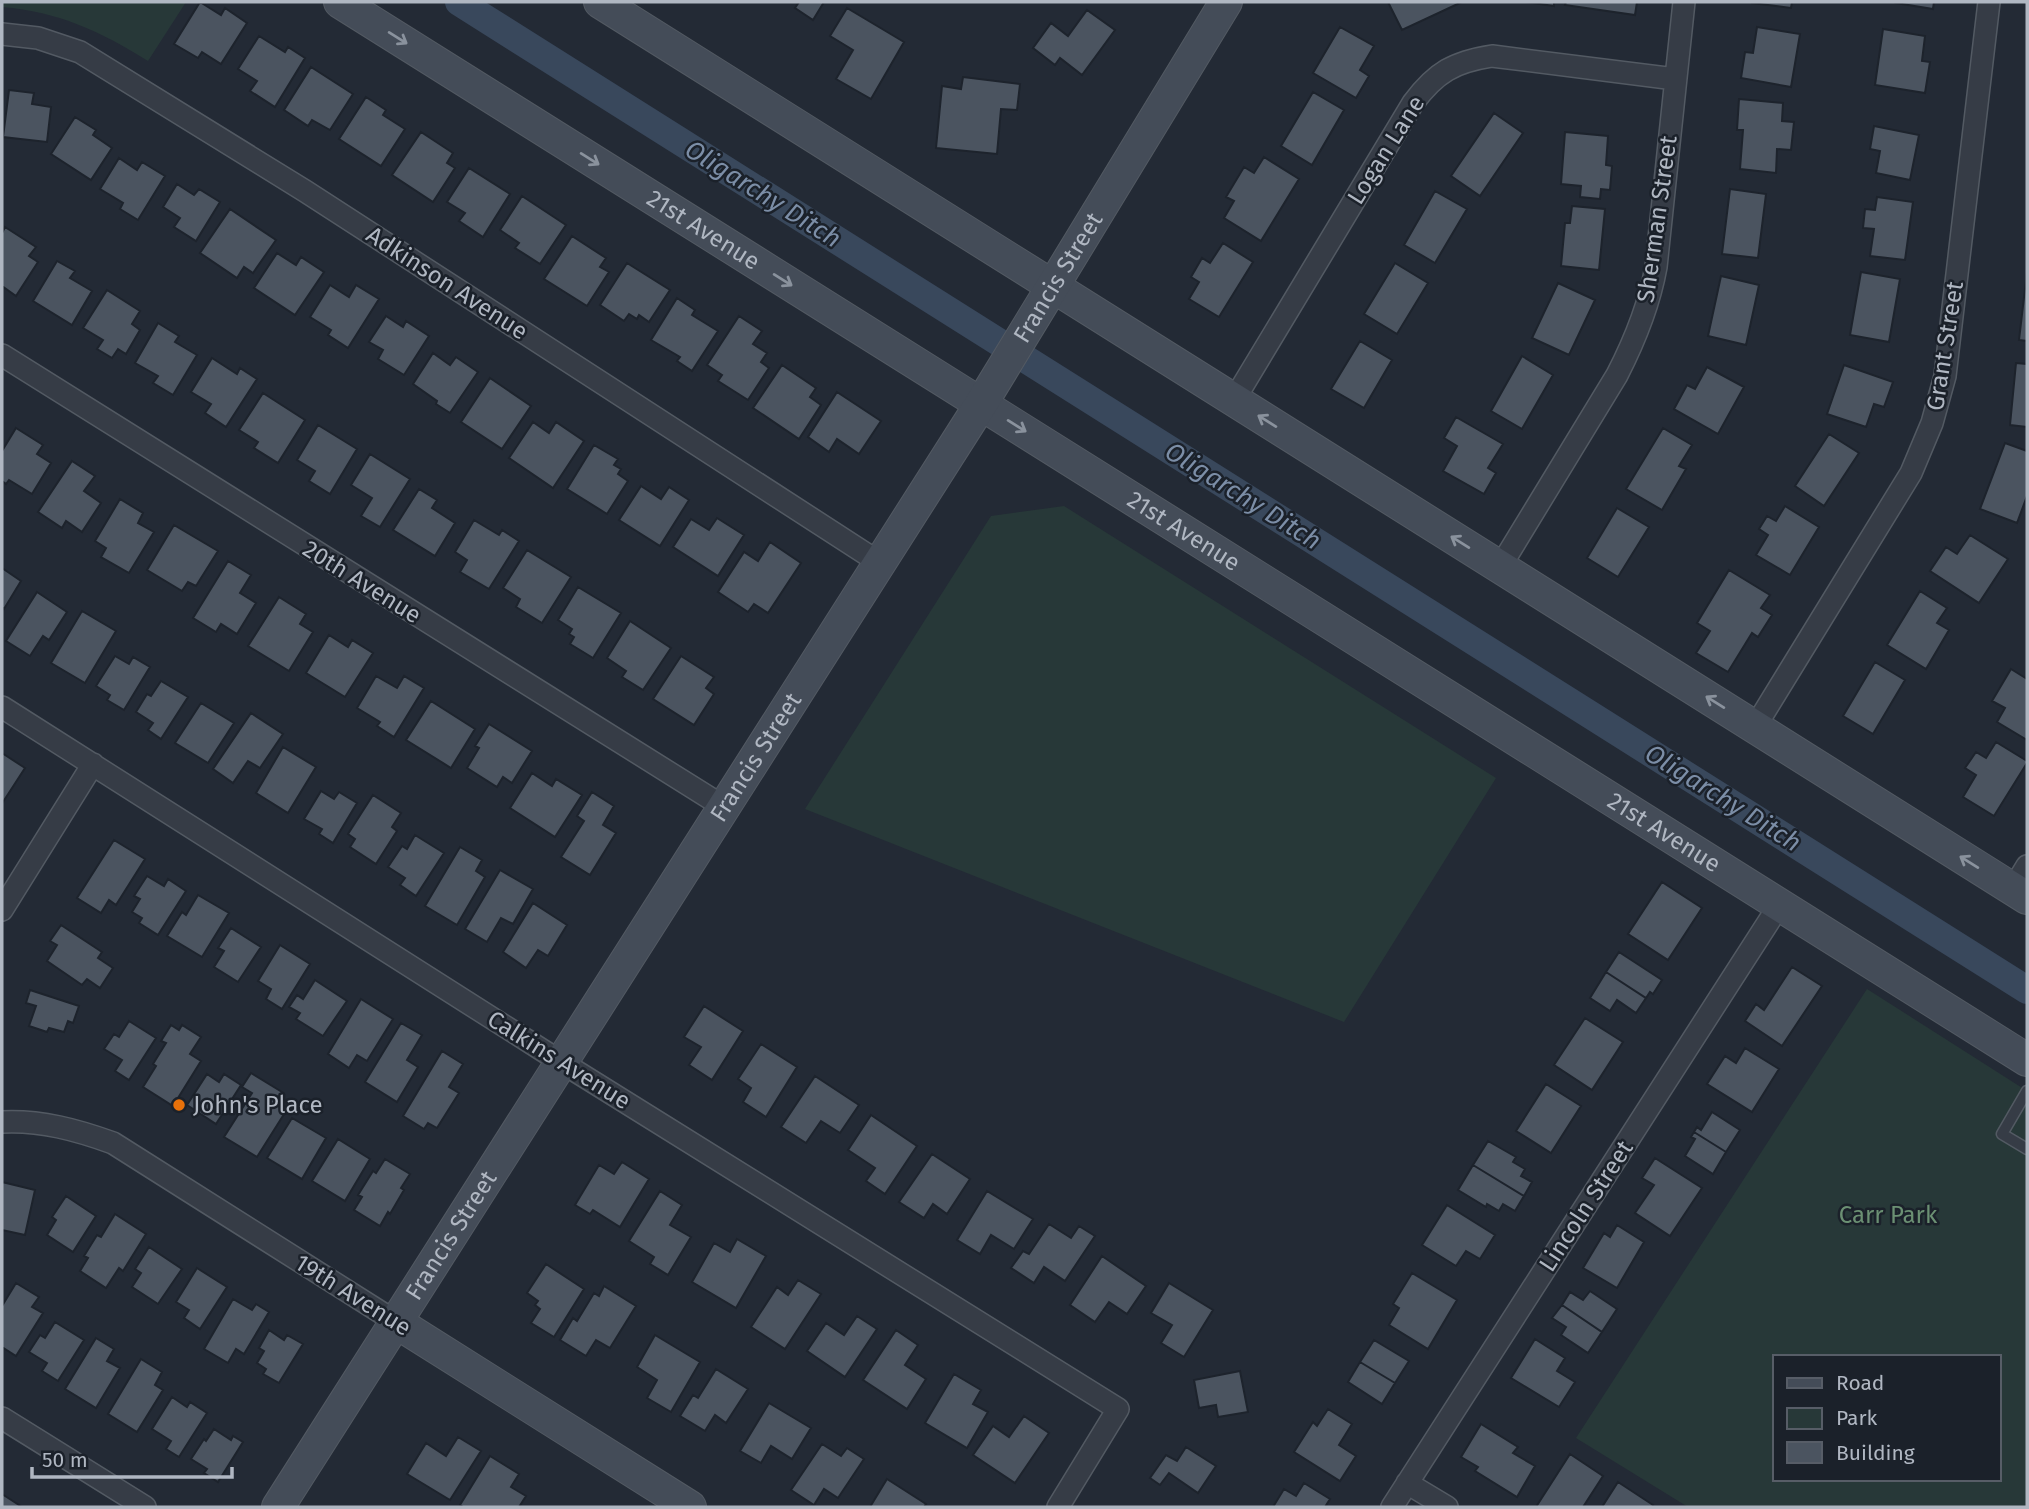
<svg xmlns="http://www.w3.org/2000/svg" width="2029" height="1509" viewBox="0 0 2029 1509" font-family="'Fira Sans',sans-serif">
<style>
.green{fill:#273838;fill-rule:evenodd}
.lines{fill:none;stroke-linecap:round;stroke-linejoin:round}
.canal{stroke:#39485c;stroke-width:28}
.building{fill:#4b5460;stroke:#1d232c;stroke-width:2}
.lane-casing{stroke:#535a63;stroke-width:13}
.street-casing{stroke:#535a63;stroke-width:24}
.secondary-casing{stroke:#535a63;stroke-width:34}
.lane{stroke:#363c46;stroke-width:10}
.street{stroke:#363c46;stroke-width:21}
.secondary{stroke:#444c58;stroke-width:32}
.oneway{stroke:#8a929d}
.food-dot{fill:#e8710a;stroke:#1b212a;stroke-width:2.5}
.labels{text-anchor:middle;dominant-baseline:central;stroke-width:5;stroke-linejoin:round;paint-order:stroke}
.street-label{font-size:24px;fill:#b0b7c2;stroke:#1b212a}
.poi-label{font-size:24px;fill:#b0b7c2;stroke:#1b212a;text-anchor:start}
.park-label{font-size:24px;fill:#6b9073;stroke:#1b212a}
.water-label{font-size:26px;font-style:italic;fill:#7c8ea7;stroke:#1b212a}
</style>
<rect width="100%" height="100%" fill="#232a35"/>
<path class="green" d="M2 2H186L148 61C100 31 59 12 2 7Z
M1064 506 1496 778 1344 1022 805 809 991 516Z
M1867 989 2027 1091V1507H1688L1576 1438ZM1775 1357H1999V1479H1775Z"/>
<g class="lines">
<path class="canal" d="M459 2 2027 990"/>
</g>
<path class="building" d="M200 2 221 15 225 8 247 23 221 64 202 52 198 58 174 44Z
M799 2H824L813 20 795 8Z
M1388 2H1462L1402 30Z
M1526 2H1554V6Z
M1566 2H1637L1635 15 1565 5Z
M1752 2H1792L1791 8 1752 3Z
M1897 2H1934L1933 9 1896 3Z
M847 8 904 42 871 99 836 79 853 50 830 36Z
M1087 10 1115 30 1082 75 1060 58 1055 65 1033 48 1051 23 1068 36Z
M1340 27 1374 46 1360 70 1369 76 1356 98 1313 73Z
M1757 27 1800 34 1791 87 1741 78 1745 52 1753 53Z
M1883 29 1925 36 1922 61 1930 62 1925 93 1875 85Z
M259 36 285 52 288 47 305 58 275 107 250 91 257 81 238 69Z
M311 67 353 94 330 130 312 120 308 126 284 110Z
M963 77 1020 84 1017 110 1001 109 997 154 936 148 942 86 961 89Z
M9 90 34 93 32 104 51 107 47 142 3 137Z
M1313 92 1344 110 1312 165 1281 146Z
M366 97 386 110 383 115 405 129 381 166 339 139Z
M1739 99 1783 103 1782 121 1794 122 1791 150 1777 149 1776 173 1740 169 1743 130H1737Z
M1494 113 1523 133 1480 196 1451 176Z
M75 117 96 130 93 135 112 148 91 180 51 154Z
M1874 126 1919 135 1910 180 1876 173 1880 151 1870 149Z
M421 132 453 153 447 163 455 168 433 202 392 175Z
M1565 132 1608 136 1606 165 1612 166 1610 190 1601 189 1600 199 1580 197 1581 186 1561 184Z
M1264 157 1299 179 1261 241 1224 218 1234 201 1226 197 1244 167 1254 173Z
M119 158 137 170 142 162 165 176 138 220 120 209 123 203 100 189Z
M469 168 510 194 483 237 459 221 465 213 447 202Z
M177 184 194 195 199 189 220 202 196 241 174 227 180 218 163 207Z
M1730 189 1766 194 1758 258 1722 254Z
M1435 191 1467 209 1435 263 1404 245Z
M522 196 566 225 540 264 515 248 519 243 500 230Z
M1877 197 1913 202 1905 260 1870 256 1874 229 1863 228 1865 209 1875 210Z
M1572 206 1605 209 1599 270 1561 266 1565 223H1570Z
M230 209 276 240 253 273 244 267 237 278 200 253Z
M5 227 36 247 29 256 38 262 16 296 2 286V233Z
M572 236 606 258 600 267 609 272 587 306 544 279Z
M1223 243 1253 262 1219 317 1189 299 1199 282 1191 277 1202 258 1210 263Z
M277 253 296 265 301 257 324 272 295 315 254 288Z
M57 261 75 271 70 278 92 291 72 325 33 301Z
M627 263 670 290 649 322 639 315 637 319 629 314 624 321 600 305Z
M1395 263 1428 283 1397 334 1364 314Z
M1861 272 1900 279 1889 342 1850 335Z
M2027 272V341L2019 340Z
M1721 276 1759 285 1746 345 1708 336Z
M1558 283 1595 300 1569 355 1532 338Z
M330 285 349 297 356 285 379 299 348 348 328 335 331 330 310 317Z
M107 290 140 311 132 324 140 330 126 354 118 349 112 358 97 349 103 340 83 328Z
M677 298 695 310 692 315 718 331 692 371 677 361 680 357 651 340Z
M386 316 403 327 406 321 429 336 404 375 378 359 383 350 369 342Z
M739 316 762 331 753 344 767 353 761 362 769 368 748 400 718 381 722 375 707 365Z
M158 323 179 336 175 342 197 355 173 395 153 383 158 376 135 363Z
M1360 341 1392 360 1364 408 1331 389Z
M433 353 450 365 456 357 478 372 450 413 436 404 437 401 413 384Z
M1522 356 1553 375 1522 429 1491 411Z
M212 358 237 374 240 368 257 379 226 427 205 413 211 404 191 392Z
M2016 363 2027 364V427L2010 425Z
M782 365 816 388 810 397 821 405 799 439 753 408Z
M1844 365 1893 382 1884 407 1874 404 1866 427 1827 414Z
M1707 367 1744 387 1718 434 1674 409 1687 385 1695 389Z
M490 378 531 406 502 449 461 422Z
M837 392 881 421 859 454 837 439 829 452 808 437Z
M263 393 305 420 278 463 254 448 258 442 239 430Z
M1456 417 1503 444 1488 468 1496 473 1484 494 1443 471 1457 446 1444 438Z
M533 422 549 433 556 422 584 441 553 488 509 458Z
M318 425 357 449 330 494 309 481 315 471 297 460Z
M16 428 43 445 37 454 51 463 32 494 9 480 6 484 2 481V451Z
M1663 428 1692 445 1679 466 1686 469 1662 510 1626 489Z
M1829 434 1859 453 1824 506 1795 486Z
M2005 443 2027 451V496L2017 523 1980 509Z
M594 445 618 459 614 465 621 469 618 474 628 481 607 514 567 489Z
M370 454 410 479 380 527 361 516 372 498 351 485Z
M72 461 95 476 84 491 101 503 82 532 66 521 62 528 38 512Z
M641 486 661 499 669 487 689 500 660 546 619 520Z
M419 489 437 500 432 508 455 523 435 556 393 530Z
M120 499 143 513 138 523 154 532 129 573 101 557 106 548 95 541Z
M1785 506 1819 527 1790 575 1756 555 1768 535 1759 529 1767 516 1776 521Z
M1617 508 1649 527 1618 577 1587 558Z
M717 518 744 535 718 576 673 547 691 519 709 530Z
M474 520 499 535 502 530 519 541 489 589 460 572 467 560 455 552Z
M174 525 218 551 196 586 188 582 182 591 147 570Z
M1970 535 2008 559 1979 603 1930 571 1946 547 1957 554Z
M770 542 801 563 768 613 754 604 748 612 718 592 744 552 758 561Z
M527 550 571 577 542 623 516 607 520 599 503 588Z
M228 561 251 575 240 593 256 603 237 634 221 624 216 632 193 618Z
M2 568 21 581 4 609 2 607Z
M1729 570 1770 595 1761 608 1772 615 1758 637 1752 633 1728 672 1696 653 1710 631 1697 623Z
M578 587 621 613 593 658 570 644 574 637 569 634 572 629 558 620Z
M1920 591 1947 608 1937 623 1949 630 1926 669 1887 645Z
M37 592 67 612 49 640 43 636 30 656 6 641Z
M279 597 306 614 300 624 313 632 289 671 248 646Z
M82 611 116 631 85 683 51 663Z
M630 621 671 648 643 690 622 677 626 671 607 658Z
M329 635 348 647 352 640 373 653 345 697 306 673Z
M115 656 129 664 133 657 150 667 124 710 107 700 110 695 96 686Z
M681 656 714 677 706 688 714 694 694 725 653 699Z
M1875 662 1905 680 1873 734 1843 716Z
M2011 669 2027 679V740L1997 722 2005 708 1992 701Z
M376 676 397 688 404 676 424 688 394 737 377 726 380 722 357 708Z
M161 681 188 697 161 739 148 730 153 723 136 712 147 694 151 696Z
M431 701 475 729 451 768 406 740Z
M201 703 234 723 208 763 175 743Z
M251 713 283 734 260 768 248 761 233 783 213 769Z
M489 724 532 751 512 783 503 777 497 787 467 768 479 748 475 746Z
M1996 742 2027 761V763L1994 816 1963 797 1976 775 1965 768 1976 752 1986 758Z
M283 747 316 767 288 813 256 793Z
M2 753 25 768 3 802 2 801Z
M532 773 552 786 556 779 582 795 555 837 510 808Z
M321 791 334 799 339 792 357 803 333 843 319 834 322 829 304 819Z
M592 792 614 806 603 825 616 833 590 875 561 857 584 821 577 816Z
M373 795 401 813 392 827 397 831 376 864 350 847 355 839 348 834Z
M415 835 444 853 416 896 400 885 405 878 388 867 402 846 407 849Z
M114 840 145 859 116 905 109 900 101 913 77 898Z
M460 847 482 860 476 871 485 877 457 925 425 906Z
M500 870 533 889 513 924 501 918 487 942 465 929Z
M147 876 164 886 168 879 186 891 158 935 139 923 142 918 132 912 140 899 134 896Z
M1662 882 1702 908 1668 960 1628 934Z
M198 895 229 913 202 957 167 936 182 912 186 915Z
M533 903 567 925 548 956 538 950 526 968 503 952Z
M61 925 102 952 98 958 113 968 100 988 87 979 82 985 47 961 57 945 50 941Z
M231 928 261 947 238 982 214 967 224 951 218 948Z
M280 945 310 964 282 1009 266 999 271 989 258 981Z
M1619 952 1662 980 1653 994 1650 992 1646 998 1606 972Z
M1792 967 1822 986 1782 1046 1745 1021 1756 1004 1764 1010Z
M1606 972 1646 998 1636 1013 1617 1000 1610 1011 1590 998Z
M315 980 347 1001 323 1036 296 1019 300 1013 289 1007 297 995 303 999Z
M30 990 79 1006 73 1023 68 1021 64 1032 49 1028 47 1032 29 1026 36 1006 26 1003Z
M361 999 393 1019 367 1061 357 1055 349 1068 328 1054Z
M704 1006 743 1031 712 1080 689 1065 701 1047 684 1037Z
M1585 1018 1623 1042 1592 1090 1554 1065Z
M129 1021 156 1038 129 1080 115 1071 122 1060 104 1049 114 1034 119 1037Z
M401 1023 422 1035 407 1060 418 1067 397 1102 365 1082Z
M171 1025 179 1030 182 1025 201 1037 190 1054 201 1061 173 1106 143 1087 156 1066 153 1064 166 1043 161 1041Z
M761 1044 797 1067 766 1117 743 1102 751 1088 738 1079Z
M1745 1048 1779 1069 1752 1112 1707 1084 1725 1056 1736 1063Z
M442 1051 463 1064 449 1087 459 1093 437 1128 428 1123 424 1129 403 1116Z
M251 1073 282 1092 275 1104 286 1111 257 1157 224 1137 252 1093 242 1087Z
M207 1074 219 1082 224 1074 241 1085 216 1124 187 1105Z
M815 1076 859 1105 840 1133 821 1121 806 1143 781 1127Z
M1546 1084 1581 1106 1551 1153 1516 1131Z
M1712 1112 1740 1130 1726 1152 1694 1132 1697 1127 1701 1130Z
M871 1115 917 1146 885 1194 866 1181 875 1168 848 1150Z
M292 1118 326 1138 302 1179 267 1158Z
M1694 1132 1726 1152 1713 1174 1685 1156 1695 1139 1691 1137Z
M338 1139 370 1159 345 1201 312 1181Z
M1488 1141 1516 1157 1513 1162 1525 1169 1521 1176 1532 1182 1524 1196 1473 1165Z
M932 1154 970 1179 947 1214 933 1204 924 1218 899 1202Z
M1655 1158 1702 1188 1670 1236 1635 1213 1654 1185 1642 1178Z
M385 1159 410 1174 401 1188 404 1190 390 1214 388 1212 380 1226 354 1210 362 1197 358 1195 373 1171 376 1173Z
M622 1162 649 1179 620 1227 593 1210 590 1214 575 1205 599 1165 614 1174Z
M1473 1165 1524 1196 1515 1211 1503 1204 1499 1211 1487 1204 1486 1207 1458 1190Z
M2 1182 35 1190 25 1235 2 1230Z
M660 1191 682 1205 670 1225 691 1237 668 1275 650 1264 654 1257 629 1241Z
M987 1191 1033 1219 1014 1249 991 1235 980 1254 957 1240Z
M66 1196 96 1216 73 1252 47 1235 56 1220 52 1217Z
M1447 1205 1495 1235 1480 1259 1466 1251 1456 1266 1422 1245Z
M115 1214 146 1234 123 1271 119 1268 106 1288 80 1271 88 1258 84 1256 97 1235 101 1237Z
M1049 1224 1071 1238 1079 1226 1095 1236 1065 1281 1044 1267 1034 1283 1011 1268 1023 1251 1029 1254Z
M1617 1225 1644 1242 1617 1288 1583 1268 1604 1233 1610 1237Z
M737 1239 766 1256 736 1308 692 1282 714 1243 730 1252Z
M149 1247 182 1269 158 1304 132 1287 141 1273 135 1269Z
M1102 1256 1146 1286 1127 1314 1109 1302 1095 1322 1070 1305Z
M546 1264 584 1289 554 1337 531 1323 540 1309 535 1305 538 1301 527 1293Z
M197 1268 227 1287 200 1329 184 1318 189 1310 176 1302Z
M1412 1273 1457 1300 1428 1349 1389 1325 1399 1308 1393 1304Z
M798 1280 821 1294 785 1349 751 1327 777 1287 788 1295Z
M16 1283 39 1297 32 1307 43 1313 16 1356 2 1347V1306Z
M1169 1283 1213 1310 1184 1357 1161 1343 1172 1325 1151 1313Z
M604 1286 636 1306 610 1348 596 1340 586 1356 560 1340 573 1318 577 1321 594 1293 599 1296Z
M1590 1291 1617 1309 1602 1332 1562 1305 1570 1292 1583 1300Z
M233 1299 252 1310 256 1304 269 1312 244 1354 236 1349 228 1363 204 1349Z
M1562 1305 1602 1332 1588 1353 1561 1335 1566 1327 1552 1318Z
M857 1316 877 1329 845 1377 807 1351 826 1323 844 1335Z
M55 1322 84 1340 58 1381 42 1371 47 1363 29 1352 40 1335 45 1338Z
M269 1330 284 1340 287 1335 303 1344 279 1383 263 1374 266 1369 257 1363 264 1351 259 1348Z
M896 1330 918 1345 905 1365 926 1379 907 1409 863 1380Z
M655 1335 700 1362 671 1412 647 1398 657 1380 637 1367Z
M96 1338 114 1349 107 1361 120 1368 96 1408 65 1389Z
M1535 1339 1565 1358 1557 1371 1575 1382 1559 1407 1511 1378Z
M1374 1340 1409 1361 1395 1383 1360 1362Z
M141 1359 162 1372 155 1385 163 1390 137 1432 108 1414Z
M1360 1362 1395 1383 1382 1404 1348 1382Z
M716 1369 748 1389 726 1423 715 1415 705 1431 680 1416 693 1395 698 1398Z
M1240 1371 1248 1412 1218 1417 1216 1405 1199 1408 1194 1380Z
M954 1374 981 1390 973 1404 988 1412 967 1448 925 1423Z
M172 1397 187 1407 190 1402 207 1413 179 1457 166 1449 171 1441 152 1429Z
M769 1403 811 1428 792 1459 771 1446 761 1463 740 1451Z
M1328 1409 1352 1424 1339 1445 1356 1456 1340 1481 1294 1452 1313 1422 1317 1426Z
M1024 1416 1049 1433 1015 1483 973 1455 993 1426 1009 1437Z
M1481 1424 1518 1447 1513 1453 1535 1466 1517 1497 1475 1471 1478 1467 1461 1457Z
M214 1429 231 1440 233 1436 243 1442 218 1482 204 1473 207 1469 191 1459 204 1439 206 1441Z
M458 1437 481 1451 450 1500 407 1474 426 1443 446 1456Z
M822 1444 841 1456 847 1448 864 1459 838 1498 824 1489 814 1505 791 1490Z
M1186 1447 1216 1466 1198 1493 1169 1473 1160 1485 1150 1478 1166 1455 1177 1461Z
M1570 1454 1603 1476 1583 1507H1536Z
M490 1456 519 1474 511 1487 526 1496 519 1507H463L460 1505Z
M887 1479 926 1504 924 1507H870Z
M1618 1482 1653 1505 1652 1507H1602Z
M1304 1483 1330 1499 1325 1507H1273L1284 1489 1296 1496Z
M2 1494 22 1507H2Z"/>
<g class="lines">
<g class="lane-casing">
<path id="lane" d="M2027 1091 2002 1134 2027 1149"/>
</g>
<g class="street-casing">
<path id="street" d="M2 34 38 38 80 52 305 191 880 563
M2 355 724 807
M1234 400 1413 103C1436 72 1454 62 1492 56L1675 79
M1500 567 1617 375C1635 340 1649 306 1656 267L1684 2
M2 707 561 1062 1118 1409 1058 1507
M1755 727 1911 473 1932 423 1945 376 1989 2
M2013 889 2027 866
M2 910 93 764
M2 1122C41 1120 77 1130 113 1143L396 1322
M2 1418 145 1507
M1407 1483 1447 1507
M1392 1507 1780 904"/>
</g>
<g class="secondary-casing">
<g id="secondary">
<path id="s1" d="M340 2 2027 1060"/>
<path d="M600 2 2027 898"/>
<path d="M396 1322 690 1507"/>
<path id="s2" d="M278 1507 981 404 1226 2"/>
</g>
</g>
<use href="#lane" class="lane"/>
<use href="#street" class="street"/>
<use href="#secondary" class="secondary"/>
</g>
<defs><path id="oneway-shaft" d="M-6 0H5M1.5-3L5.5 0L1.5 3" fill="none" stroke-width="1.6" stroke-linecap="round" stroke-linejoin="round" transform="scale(1.75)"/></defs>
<g class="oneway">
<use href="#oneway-shaft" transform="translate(398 38) rotate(32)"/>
<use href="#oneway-shaft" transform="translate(590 159) rotate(32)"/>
<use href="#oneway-shaft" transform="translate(783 280) rotate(32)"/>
<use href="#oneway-shaft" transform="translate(1267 421) rotate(-148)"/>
<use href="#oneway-shaft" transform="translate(1017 426) rotate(32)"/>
<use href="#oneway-shaft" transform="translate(1460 542) rotate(-148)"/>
<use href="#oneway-shaft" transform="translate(1715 702) rotate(-148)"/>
<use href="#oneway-shaft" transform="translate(1969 862) rotate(-148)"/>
</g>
<circle class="food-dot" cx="179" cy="1105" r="7"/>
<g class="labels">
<g class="street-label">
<text transform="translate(1386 150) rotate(-58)">Logan Lane</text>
<text transform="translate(1657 219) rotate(-82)">Sherman Street</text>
<text stroke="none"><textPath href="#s1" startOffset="429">21st Avenue</textPath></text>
<text stroke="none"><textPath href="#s2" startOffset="1456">Francis Street</textPath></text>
<text transform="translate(447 283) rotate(33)">Adkinson Avenue</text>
<text transform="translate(1945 346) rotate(-81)">Grant Street</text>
<text stroke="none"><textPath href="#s1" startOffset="996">21st Avenue</textPath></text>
<text transform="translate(362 582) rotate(32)">20th Avenue</text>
<text stroke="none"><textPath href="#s2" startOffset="889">Francis Street</textPath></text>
<text stroke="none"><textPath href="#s1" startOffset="1563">21st Avenue</textPath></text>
<text transform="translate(559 1060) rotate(32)">Calkins Avenue</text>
<text transform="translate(1586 1206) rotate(-57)">Lincoln Street</text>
<text stroke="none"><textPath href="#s2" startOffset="322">Francis Street</textPath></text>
<text transform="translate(353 1295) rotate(32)">19th Avenue</text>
</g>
<g class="poi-label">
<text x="193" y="1105">John's Place</text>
</g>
<g class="park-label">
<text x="1888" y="1215">Carr Park</text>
</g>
<g class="water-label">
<text transform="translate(763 194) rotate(32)">Oligarchy Ditch</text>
<text transform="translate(1243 496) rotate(32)">Oligarchy Ditch</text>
<text transform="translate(1723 798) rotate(32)">Oligarchy Ditch</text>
</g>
</g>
<rect width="2029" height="1509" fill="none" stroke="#b0b7c2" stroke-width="7"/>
<rect x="1773" y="1355" width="228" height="126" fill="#1b212a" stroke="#575d67" stroke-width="2"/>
<rect x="1787" y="1378" width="35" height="10" fill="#444c58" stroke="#575d67" stroke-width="2"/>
<text x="1836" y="1390" font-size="21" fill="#b0b7c2">Road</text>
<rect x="1787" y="1408" width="35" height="21" fill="#273838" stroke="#575d67" stroke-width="2"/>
<text x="1836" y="1425" font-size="21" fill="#b0b7c2">Park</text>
<rect x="1787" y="1442" width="35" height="21" fill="#4b5460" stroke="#575d67" stroke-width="2"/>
<text x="1836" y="1460" font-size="21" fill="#b0b7c2">Building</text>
<path d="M32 1467v10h200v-10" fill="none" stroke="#b0b7c2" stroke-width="3.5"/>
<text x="42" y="1467" font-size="21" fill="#b0b7c2" stroke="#1b212a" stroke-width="5" paint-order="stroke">50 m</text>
</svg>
